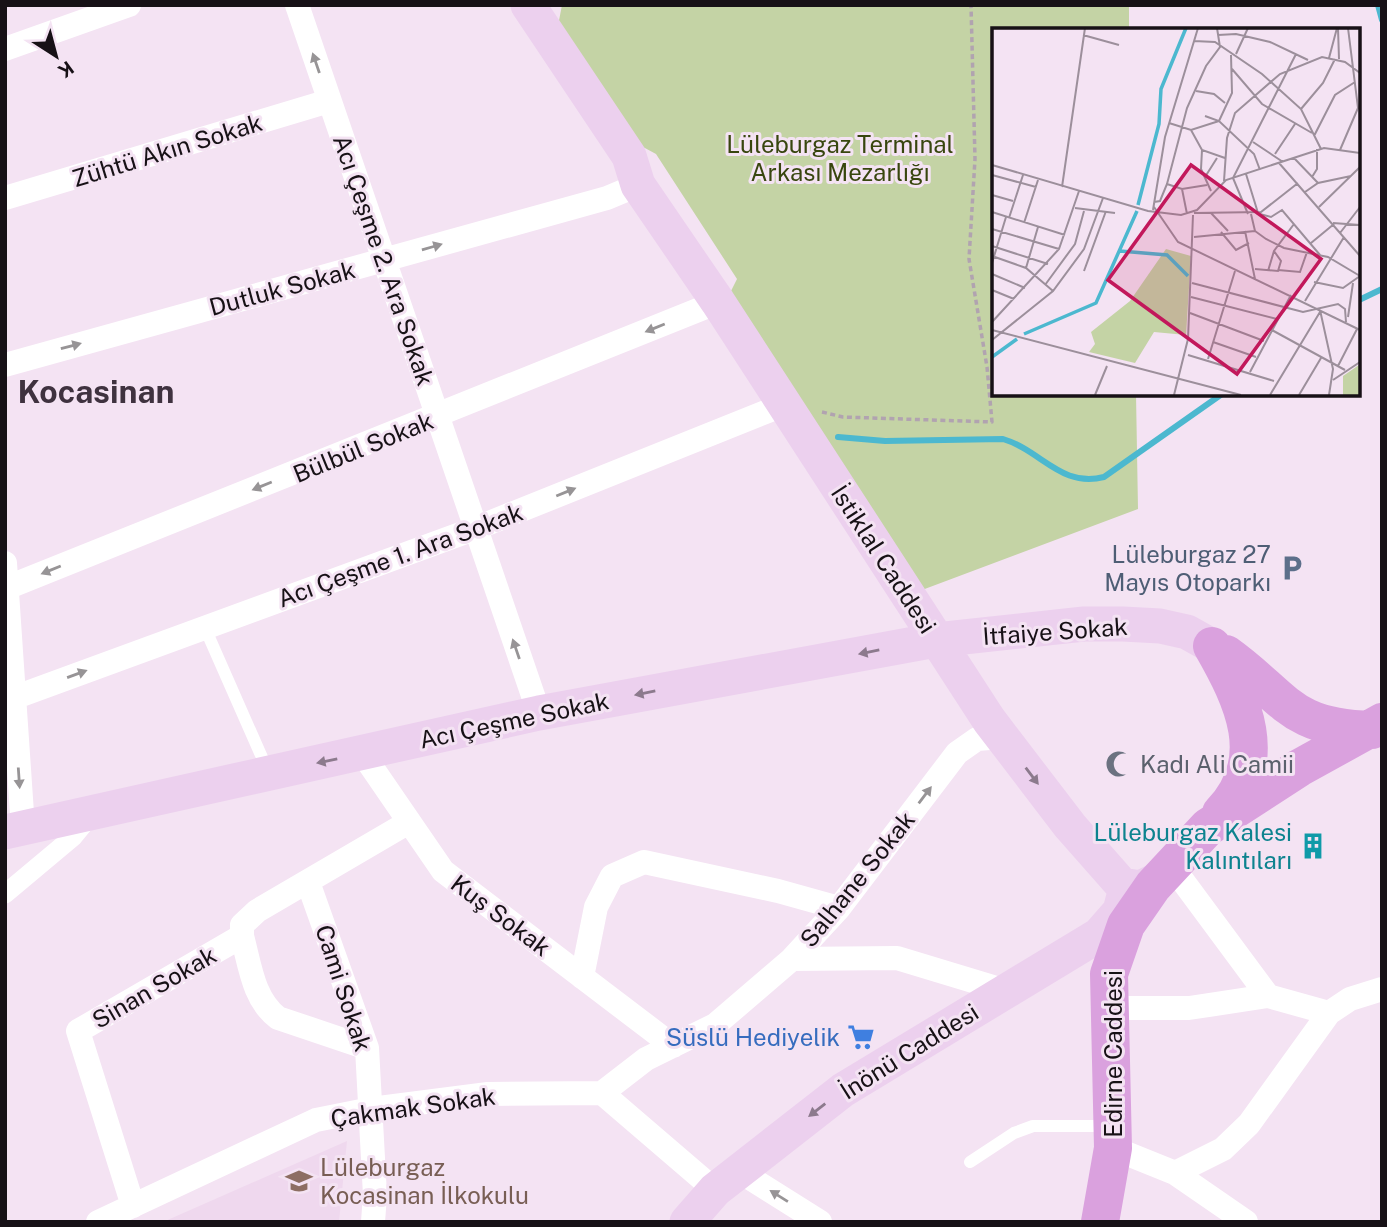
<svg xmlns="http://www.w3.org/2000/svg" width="1387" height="1227" viewBox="0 0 1387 1227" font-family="'Public Sans',sans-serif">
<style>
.built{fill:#efd8ee}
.green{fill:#c4d3a5}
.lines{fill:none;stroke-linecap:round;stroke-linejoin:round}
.stream{stroke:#4cb8cf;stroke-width:6}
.path{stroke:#b1a3b0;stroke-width:3.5;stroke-dasharray:5 3.5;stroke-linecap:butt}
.service{stroke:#fff;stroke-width:12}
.pedestrian{stroke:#fff;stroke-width:19}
.minor{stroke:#fff;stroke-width:24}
.secondary{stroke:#ecd0ee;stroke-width:35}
.primary{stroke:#daa1de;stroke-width:38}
.oneway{fill:#979496}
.oneway2{fill:#8c7a8d}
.labels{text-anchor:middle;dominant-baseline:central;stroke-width:6;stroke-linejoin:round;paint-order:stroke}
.park-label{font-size:24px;fill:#38460e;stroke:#f4e3f3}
.street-label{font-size:24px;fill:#171116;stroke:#f4e3f3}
.service-label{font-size:24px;fill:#4e5e75;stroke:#f4e3f3;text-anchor:end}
.worship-label{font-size:24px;fill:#5b616d;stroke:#f4e3f3;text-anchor:start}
.culture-label{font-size:24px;fill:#0d838f;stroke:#f4e3f3;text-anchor:end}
.shop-label{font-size:24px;fill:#366cbe;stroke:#f4e3f3;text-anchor:end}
.education-label{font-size:24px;fill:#785e54;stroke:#f4e3f3;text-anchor:start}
.district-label{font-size:32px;font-weight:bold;fill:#3f323f;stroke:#f4e3f3}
.inset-river{fill:none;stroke:#4cb8cf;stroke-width:3.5}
.inset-road{fill:none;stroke:#9c8f9b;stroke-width:2}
.view{fill:#c2185b;fill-opacity:0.15;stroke:#c2185b;stroke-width:3.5}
.inset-edge{fill:none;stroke:#171116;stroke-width:3.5}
</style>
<rect width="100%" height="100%" fill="#f4e3f3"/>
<path class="built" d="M347 1141 339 1222H163Z"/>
<path class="green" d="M562 5H1129V30H993V394H1136L1138 509 922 590 727 299 737 279 656 154 619 134 556 36Z"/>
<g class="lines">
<path class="stream" d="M1378 5 1382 20
M1357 301 1382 289
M838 437 885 441 1003 439C1042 451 1061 488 1104 477L1222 394"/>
<path class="path" d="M822 412 843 417 992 422 987 367 969 259 975 159 971 5"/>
<path class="service" d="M205 628 268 771
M970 1162 1014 1133 1033 1126H1108"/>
<path class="pedestrian" d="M5 894 73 837 91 815"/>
<path class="minor" d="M297 5 539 713
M5 49 129 5
M5 198 329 101
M5 365 607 198 638 185
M5 563 23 828
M6 588 718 302
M5 701 474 529 783 405
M362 753 443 871 673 1046
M1171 865 1268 996 1329 1013
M308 882 367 1048 375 1195 373 1222
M792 959 897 958 1006 991
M582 977 596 907 612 876 644 862 778 891 839 908
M1110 1008H1189L1268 996
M367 1048 278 1018C253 999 250 965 242 936V925L257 911 409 822
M602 1093 646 1059 715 1025 792 959 839 908 957 753 977 739 1002 737
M1113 1148 1175 1173 1246 1222
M739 1171 820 1222
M1175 1173 1223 1149 1249 1124 1329 1013 1350 999 1382 989
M133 1206 78 1031 242 936
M98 1222 316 1120 371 1109 488 1094 602 1093 715 1190"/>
<path class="secondary" d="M528 5 629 156 638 185 718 302 989 720 1070 826 1122 885 1140 888 1161 878
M5 832 539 713 936 640 1084 624H1123L1160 626 1187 632 1212 646
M687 1222 715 1190 843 1090 1099 935 1120 911 1125 892"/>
<path class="primary" d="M1212 646C1243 700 1272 760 1221 813
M1226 654C1286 697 1288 728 1372 730
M1100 1222 1113 1148 1109 974 1126 925 1153 886 1208 827 1299 768 1382 722"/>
</g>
<defs><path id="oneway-solid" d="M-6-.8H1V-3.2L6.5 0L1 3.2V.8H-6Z" transform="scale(1.75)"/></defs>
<g class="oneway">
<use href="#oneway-solid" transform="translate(316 63) rotate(-109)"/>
<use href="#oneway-solid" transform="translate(432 247) rotate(-16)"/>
<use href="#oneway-solid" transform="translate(655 328) rotate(158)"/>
<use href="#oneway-solid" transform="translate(71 346) rotate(-15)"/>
<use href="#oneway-solid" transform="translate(262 486) rotate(158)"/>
<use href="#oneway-solid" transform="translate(566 492) rotate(-22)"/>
<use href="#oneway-solid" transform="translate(51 570) rotate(158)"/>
<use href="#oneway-solid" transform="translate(516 649) rotate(-109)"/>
<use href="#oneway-solid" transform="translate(77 674) rotate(-20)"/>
<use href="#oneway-solid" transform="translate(19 778) rotate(86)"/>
<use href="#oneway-solid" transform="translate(925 795) rotate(-53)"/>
<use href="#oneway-solid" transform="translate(779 1196) rotate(-148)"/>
</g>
<g class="oneway2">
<use href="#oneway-solid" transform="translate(869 652) rotate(169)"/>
<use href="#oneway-solid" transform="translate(645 693) rotate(169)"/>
<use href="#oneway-solid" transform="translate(327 761) rotate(168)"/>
<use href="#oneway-solid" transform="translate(1032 776) rotate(53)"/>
<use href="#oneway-solid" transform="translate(817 1110) rotate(142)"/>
</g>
<defs>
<g id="parking-bare" transform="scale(2.1)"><path d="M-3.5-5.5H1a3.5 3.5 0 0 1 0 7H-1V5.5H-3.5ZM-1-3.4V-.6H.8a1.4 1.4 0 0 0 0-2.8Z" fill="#5c6f8a" stroke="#f4e3f3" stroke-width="2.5" paint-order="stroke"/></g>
<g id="mosque-bare" transform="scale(2.1)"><path d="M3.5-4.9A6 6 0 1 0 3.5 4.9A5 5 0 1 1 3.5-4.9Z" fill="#6b7280" stroke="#f4e3f3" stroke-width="2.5" paint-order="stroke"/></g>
<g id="building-bare" transform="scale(2.1)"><path d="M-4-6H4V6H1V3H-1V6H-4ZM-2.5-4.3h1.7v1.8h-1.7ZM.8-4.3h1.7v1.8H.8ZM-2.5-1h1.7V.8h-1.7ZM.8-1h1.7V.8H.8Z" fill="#0f9aa8" stroke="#f4e3f3" stroke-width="2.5" paint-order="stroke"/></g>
<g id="supermarket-bare" transform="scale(2.1)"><path d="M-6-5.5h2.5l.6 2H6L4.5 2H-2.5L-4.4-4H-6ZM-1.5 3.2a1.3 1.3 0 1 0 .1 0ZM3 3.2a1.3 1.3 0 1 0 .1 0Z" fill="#3f7fe0" stroke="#f4e3f3" stroke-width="2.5" paint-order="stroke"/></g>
<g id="school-bare" transform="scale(2.1)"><path d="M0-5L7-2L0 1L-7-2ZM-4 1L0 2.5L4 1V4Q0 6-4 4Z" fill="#8d6e63" stroke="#f4e3f3" stroke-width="2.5" paint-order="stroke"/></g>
</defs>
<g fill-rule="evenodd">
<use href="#parking-bare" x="1292" y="568"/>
<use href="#mosque-bare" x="1119" y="764"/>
<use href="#building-bare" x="1313" y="846"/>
<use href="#supermarket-bare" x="861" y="1037"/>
<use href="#school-bare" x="299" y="1181"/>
</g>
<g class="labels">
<g class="park-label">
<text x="840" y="144">Lüleburgaz Terminal<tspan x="840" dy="28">Arkası Mezarlığı</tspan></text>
</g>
<g class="street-label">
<text transform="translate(167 150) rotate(-17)">Zühtü Akın Sokak</text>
<text transform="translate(384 260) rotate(71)">Acı Çeşme 2. Ara Sokak</text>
<text transform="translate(282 288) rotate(-15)">Dutluk Sokak</text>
<text transform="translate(363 447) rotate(-22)">Bülbül Sokak</text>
<text transform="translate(400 555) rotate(-20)">Acı Çeşme 1. Ara Sokak</text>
<text transform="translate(884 559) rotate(57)">İstiklal Caddesi</text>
<text transform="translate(1055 631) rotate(-4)">İtfaiye Sokak</text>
<text transform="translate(514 720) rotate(-12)">Acı Çeşme Sokak</text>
<text transform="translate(857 879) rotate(-51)">Salhane Sokak</text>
<text transform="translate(501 915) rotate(37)">Kuş Sokak</text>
<text transform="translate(154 987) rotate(-30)">Sinan Sokak</text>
<text transform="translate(344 988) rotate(72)">Cami Sokak</text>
<text transform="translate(909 1051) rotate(-32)">İnönü Caddesi</text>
<text transform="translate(1113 1054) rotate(-90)">Edirne Caddesi</text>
<text transform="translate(413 1107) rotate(-8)">Çakmak Sokak</text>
</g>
<g class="service-label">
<text x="1271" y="554">Lüleburgaz 27<tspan x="1271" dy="28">Mayıs Otoparkı</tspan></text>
</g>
<g class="worship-label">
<text x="1140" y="764">Kadı Ali Camii</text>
</g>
<g class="culture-label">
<text x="1292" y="832">Lüleburgaz Kalesi<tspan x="1292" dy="28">Kalıntıları</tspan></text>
</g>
<g class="shop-label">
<text x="840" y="1037">Süslü Hediyelik</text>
</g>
<g class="education-label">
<text x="320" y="1167">Lüleburgaz<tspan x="320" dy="28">Kocasinan İlkokulu</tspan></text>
</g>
<g class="district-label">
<text x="96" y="391">Kocasinan</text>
</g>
</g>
<g transform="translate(992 28)">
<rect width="368" height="368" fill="#f4e3f3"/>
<path d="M174 221 199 228 194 307 162 304 143 335 97 324 103 316 99 304 138 273ZM367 337V367H351V348Z" fill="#c4d3a5"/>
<path class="inset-river" d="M146 177 167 96 169 61 194 0M128 223 175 227 196 248M32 306 104 275 145 183M0 329 25 311"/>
<path class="inset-road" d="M346 0 347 31M91 7 127 17M226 7 244 6 278 14 316 32M202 13 223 14 270 46 309 81 329 121M244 26 256 0M337 30 345 0M240 41 270 76 320 105M204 63 222 66 233 75M309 81 331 55 343 31M213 88 227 93 262 126 268 142M227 93 240 65 239 27M177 95 199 102 227 93M199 102 210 122 233 130M322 108 343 67 363 54M261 114 291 134M210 122 209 141 219 163M348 122 366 80 356 0M283 126 303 96M302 130 326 155M287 135 368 228M0 137 156 183 189 187 205 182 234 152 332 120 368 125M254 146 266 185M0 147 44 159M213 149 225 130M320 149 325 141V121M232 153 235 110 243 85 288 46 330 29 353 34 368 45M175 156 190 161 215 157M70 159 93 0M190 161 195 186M313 164 326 155 359 148M0 167 21 173M162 174 168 173 175 156 195 80 214 38 228 19 225 0M162 179 186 214 368 302M327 179 368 139M83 180 123 185M161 182 173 109 206 0M0 184 73 207M202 185 269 184 306 155M219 185 236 203M264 185 279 189 290 182 328 227M256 186 241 150 304 26M259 186 263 203 274 211 292 220 336 229 368 248M17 190 31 147M32 195 46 152M341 195 368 197M0 201 67 221M253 203 263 251M229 204 244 222 257 215M348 205 368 179M202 209 263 203M319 215 342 196M0 218 56 236M0 228 34 240 61 263M0 235 14 189M34 240 46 199M263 241 286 243 289 233 282 223M286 242 308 244 315 224M92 243 114 183M276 243 282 223 302 196M0 246 33 260M322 254 351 260 368 248M200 255 311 284 346 276 353 281 354 294M53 257 83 216 92 183M0 262 22 271M199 269 285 291M313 273 352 209M328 282 341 341 337 367M198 285 272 313M356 289 361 255M0 294 67 221 87 163M278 301 353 342M0 302 249 367M0 312 61 263 92 221 111 170M221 314 264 329M196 327 282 353M216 331 243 243M346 338 365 301M258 344 299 267M341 352 368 334M103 367 115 338M182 367 196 311 201 187M278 367 328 284M307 367 329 330"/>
<path class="view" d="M199 137 329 231 245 346 116 252Z"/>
<rect width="368" height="368" class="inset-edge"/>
</g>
<rect width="1387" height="1227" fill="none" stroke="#171116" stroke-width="14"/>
<g transform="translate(56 56) rotate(144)" stroke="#f4e3f3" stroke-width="5" paint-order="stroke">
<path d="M0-5L12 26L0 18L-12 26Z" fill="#171116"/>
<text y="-10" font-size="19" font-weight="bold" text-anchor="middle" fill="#171116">K</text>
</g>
</svg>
